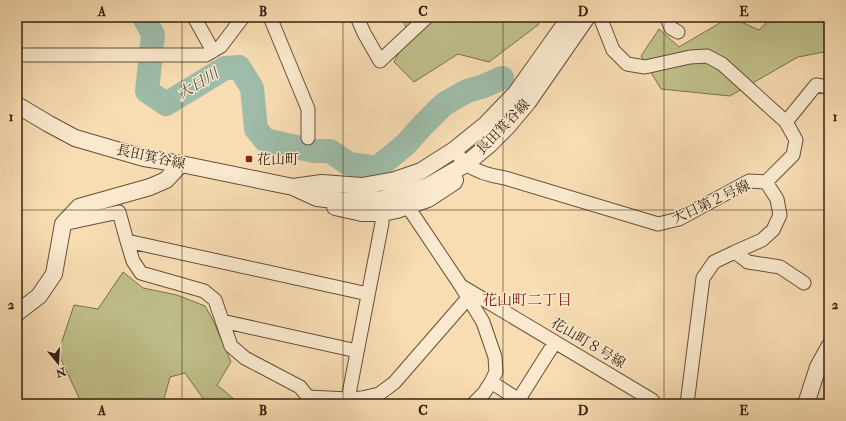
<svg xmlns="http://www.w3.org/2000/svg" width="846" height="421" viewBox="0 0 846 421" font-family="'IM FELL Double Pica','Noto Serif JP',serif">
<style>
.green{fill:#c0c08a;stroke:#7b704d}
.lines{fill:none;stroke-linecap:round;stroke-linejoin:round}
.river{stroke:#9ebca9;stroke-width:24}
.minor-casing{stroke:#664f39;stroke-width:15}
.tertiary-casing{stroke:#664f39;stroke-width:18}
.minor{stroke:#fae9ce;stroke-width:13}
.tertiary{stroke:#fae9ce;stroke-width:16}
.grid{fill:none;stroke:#362010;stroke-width:1;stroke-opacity:0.55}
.poi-dot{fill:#8f2418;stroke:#fae9ce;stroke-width:1.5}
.labels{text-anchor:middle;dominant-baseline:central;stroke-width:3;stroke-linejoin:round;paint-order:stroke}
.street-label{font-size:14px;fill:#362010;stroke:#fae9ce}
.poi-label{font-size:14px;fill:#362010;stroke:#fae9ce;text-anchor:start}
.water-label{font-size:15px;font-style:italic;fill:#554f3e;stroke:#fae9ce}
.neighbourhood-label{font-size:15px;fill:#7a1f14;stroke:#fae9ce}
.neatline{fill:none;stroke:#362010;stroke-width:1.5}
.grid-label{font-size:13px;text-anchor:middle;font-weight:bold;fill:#362010}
</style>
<rect width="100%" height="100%" fill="#f8ddb3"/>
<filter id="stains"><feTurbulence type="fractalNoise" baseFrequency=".005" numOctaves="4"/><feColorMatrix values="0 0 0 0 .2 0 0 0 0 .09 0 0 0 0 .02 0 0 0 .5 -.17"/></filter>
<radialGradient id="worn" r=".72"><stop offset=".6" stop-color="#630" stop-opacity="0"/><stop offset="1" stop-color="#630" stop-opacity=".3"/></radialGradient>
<path class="green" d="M401 17H542L538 25 489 62 458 54 414 82 394 62 409 33Z
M730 17 759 30 772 17H829V51L798 57 730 96 661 89 641 56 659 29 679 47Z
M123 272 143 288 177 295 205 306 213 320 231 362 217 385 240 404H207L185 373 170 377 164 399 166 404H82L58 353 74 305 98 309Z"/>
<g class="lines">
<path class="river" d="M144 17 153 35 147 91 166 104 225 68 239 67 252 88 256 129 265 140 314 151H330L349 164 377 168 405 145 423 125 444 104 467 91 484 86 502 78"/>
<g class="minor-casing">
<path id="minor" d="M194 17 213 51
M270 17 308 109V138
M357 17 364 33 380 61 427 17
M600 17 613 50 627 64 645 67 690 57 707 56 722 64 786 122 796 140 793 155 766 182
M667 17V18L671 28 678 32
M17 55H206L221 46 243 17
M786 122 816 85 829 87
M454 150C458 154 462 161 466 164 477 172 492 176 505 178L658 224 679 219 749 181 766 182 777 199 780 215 773 230 762 240 735 252 714 262 703 278 687 404
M408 207 461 286 483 322 495 357 496 372 491 382 484 393 473 404
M63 224 119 212 127 241 133 261 141 273 204 291 215 300 231 346 245 358 300 387 308 397 311 404
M127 241 368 294
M735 252 748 262 780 267 804 283
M463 287 652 400 655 404
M222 321 357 351
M491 382 525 404
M308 397 348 399 362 398 379 394 394 383 468 298
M348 399 382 223V213
M519 399 555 342"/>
</g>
<g class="tertiary-casing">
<path id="tertiary" d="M17 105 49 124 75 138 144 158 181 164 293 187 317 198 343 201H361L382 199 401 194 428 186 466 164 490 144 507 127 528 102 587 17
M293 187 322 183 362 186 395 180 421 171 454 150 485 125 516 93 570 17
M335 207 362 213H382L397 210 428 199 454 182 455 180
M17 313 39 296 54 274 63 224 79 207 150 187 166 180 181 164
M806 404 818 367 829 347"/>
</g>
<use href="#minor" class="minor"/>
<use href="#tertiary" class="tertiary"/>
</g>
<path class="grid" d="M182 17V404M343 17V404M503 17V404M664 17V404M17 210H829"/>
<rect class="poi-dot" x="245" y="155" width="8" height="8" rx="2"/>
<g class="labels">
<g class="street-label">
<text transform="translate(503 127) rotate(-46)">長田箕谷線</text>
<text transform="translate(151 157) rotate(12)">長田箕谷線</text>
<text transform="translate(711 202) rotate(-25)">大日第２号線</text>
<text transform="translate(588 343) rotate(31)">花山町８号線</text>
</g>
<g class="poi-label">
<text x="257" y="159">花山町</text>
</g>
<g class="water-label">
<text transform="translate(198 84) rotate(-31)">大日川</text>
</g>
<g class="neighbourhood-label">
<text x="527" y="300">花山町二丁目</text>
</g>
</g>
<rect width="846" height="421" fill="none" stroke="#f8ddb3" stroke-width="44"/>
<g transform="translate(58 363) rotate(162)" stroke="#fae9ce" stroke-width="3" paint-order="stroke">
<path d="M0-3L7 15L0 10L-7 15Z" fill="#362010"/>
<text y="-6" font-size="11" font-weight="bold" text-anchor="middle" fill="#362010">N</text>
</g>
<rect x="22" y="22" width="802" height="377" class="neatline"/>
<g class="grid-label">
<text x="102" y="16">A</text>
<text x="263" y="16">B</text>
<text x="423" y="16">C</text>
<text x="583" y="16">D</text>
<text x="744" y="16">E</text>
<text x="11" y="121">1</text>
<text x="835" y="121">1</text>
<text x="11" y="309">2</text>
<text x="835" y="309">2</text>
<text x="102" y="415">A</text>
<text x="263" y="415">B</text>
<text x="423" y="415">C</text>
<text x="583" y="415">D</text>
<text x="744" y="415">E</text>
</g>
<rect width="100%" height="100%" filter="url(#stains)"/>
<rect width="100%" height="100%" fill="url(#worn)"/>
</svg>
